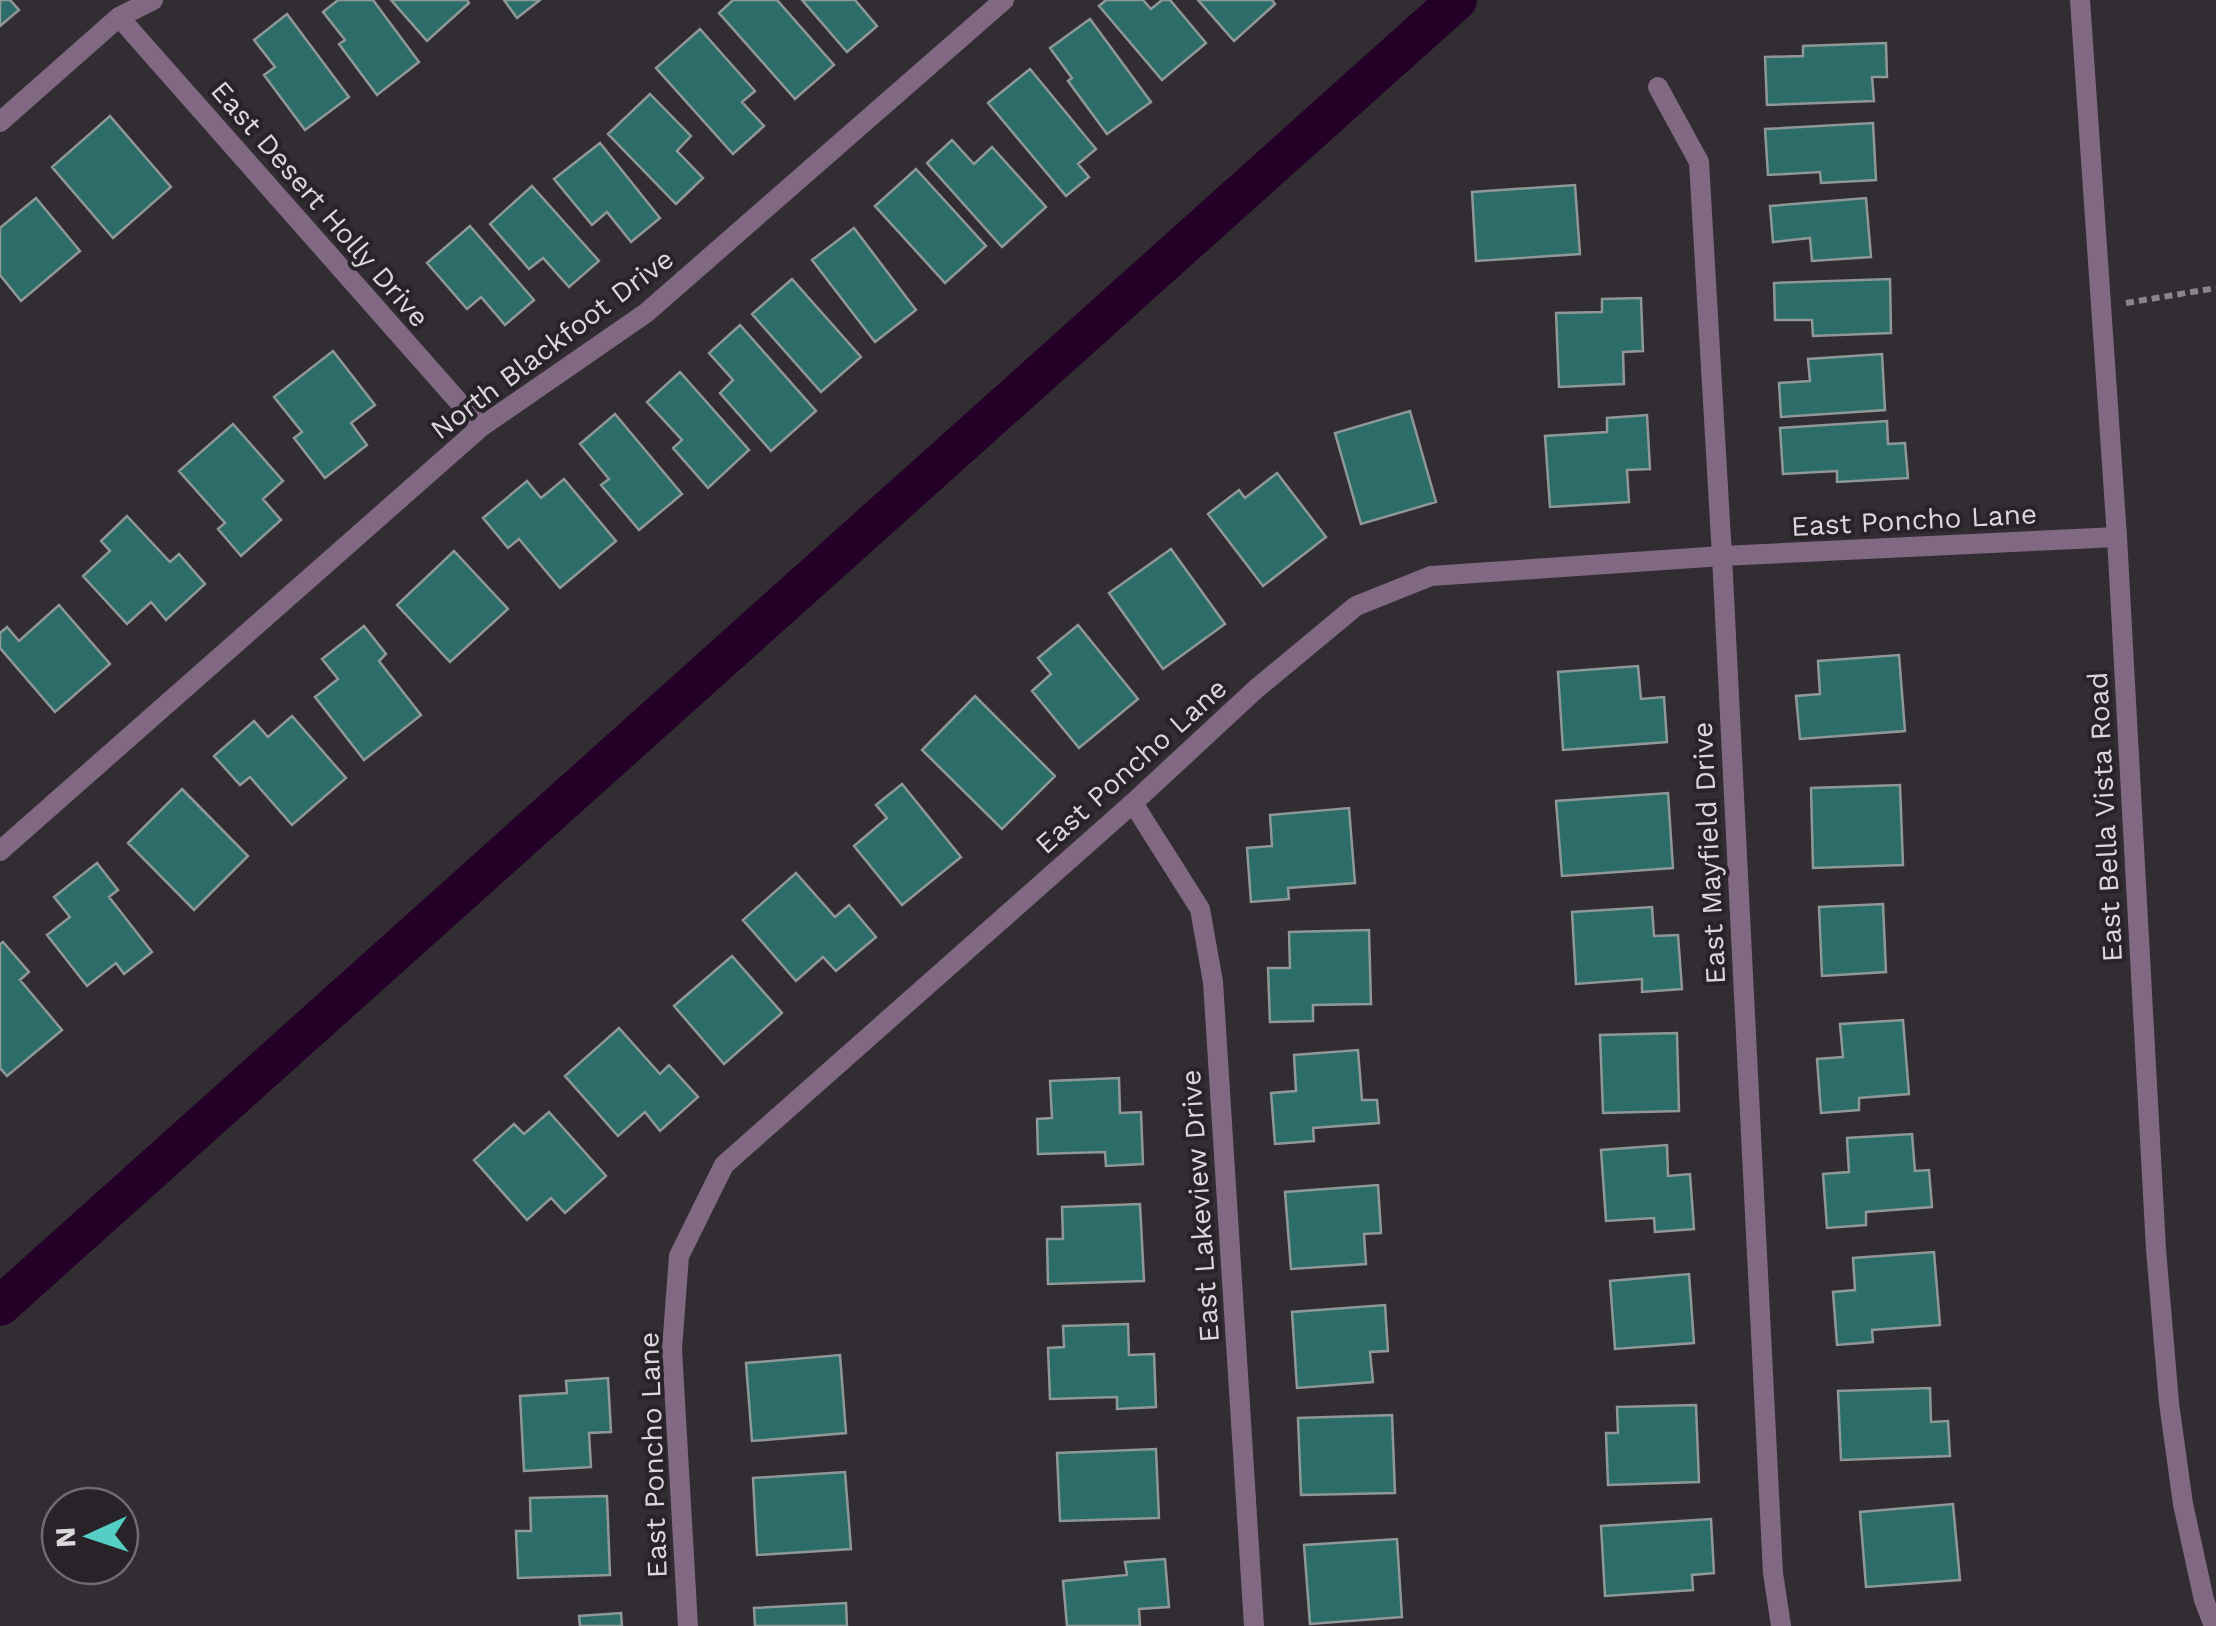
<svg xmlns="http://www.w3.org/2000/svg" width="2216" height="1626" viewBox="0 0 2216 1626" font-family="'Work Sans',sans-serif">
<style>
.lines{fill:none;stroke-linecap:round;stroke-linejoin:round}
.canal{stroke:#240028;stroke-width:40}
.building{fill:#2d6d69;stroke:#8f9897;stroke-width:2.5}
.path{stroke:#898589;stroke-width:6;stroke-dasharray:8 5;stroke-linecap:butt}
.minor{stroke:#826983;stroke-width:20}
.tertiary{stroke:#826983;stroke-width:20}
.labels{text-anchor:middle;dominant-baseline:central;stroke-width:8;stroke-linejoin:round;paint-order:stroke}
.street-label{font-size:28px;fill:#dbd8db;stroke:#272328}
</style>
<rect width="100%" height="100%" fill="#312d32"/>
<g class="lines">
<path class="canal" d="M0 1306 1457 0"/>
</g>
<path class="building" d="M0 0H10L19 10 0 26Z
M338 0H373L419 62 377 95 339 44 345 40 323 12Z
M391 0H467L469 3 427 41Z
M504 0H540L517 18Z
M733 0H777L834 65 795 99 719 13Z
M802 0H855L877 26 847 52Z
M1106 0H1143L1151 9 1162 0H1170L1206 43 1162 80 1099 6Z
M1198 0H1272L1275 4 1234 41Z
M287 14 349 97 305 130 264 75 275 67 254 40Z
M1090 19 1151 102 1107 134 1068 81 1072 78 1050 48Z
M700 29 755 91 742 102 764 126 733 154 656 68Z
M1886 43 1887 77H1872L1874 101 1767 105 1765 57 1803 56V46Z
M1030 69 1096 149 1078 164 1089 177 1066 196 988 103Z
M650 94 691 136 677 151 703 178 676 204 608 134Z
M110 116 171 187 113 238 52 167Z
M1873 123 1876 180 1821 183 1820 172 1768 175 1765 129Z
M952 140 974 164 992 147 1046 207 1002 247 927 163Z
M600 143 660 218 631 242 607 212 592 225 554 179Z
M916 169 986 246 945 283 875 206Z
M1575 185 1580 254 1476 261 1472 192Z
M532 186 599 261 569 287 543 258 529 269 490 224Z
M36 198 80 251 21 301 0 275V228Z
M1866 198 1871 257 1812 261 1810 238 1773 242 1770 206Z
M470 226 534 300 505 325 481 297 467 309 427 263Z
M854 228 916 310 875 342 812 260Z
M792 279 861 357 821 392 752 314Z
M1890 279 1891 333 1813 336 1812 320H1775L1774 283Z
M1641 298 1643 351 1623 352 1624 384 1559 387 1556 313 1602 312V299Z
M740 325 816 411 771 451 720 393 733 380 709 353Z
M333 351 375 405 351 423 367 445 325 478 294 438 302 432 274 397Z
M1882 354 1885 410 1781 417 1779 383 1810 381 1808 359Z
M680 372 749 450 708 488 673 448 682 440 647 402Z
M1410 411 1436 502 1361 524 1335 433Z
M615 414 682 494 639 530 601 485 609 479 580 444Z
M1647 415 1650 469 1627 470 1629 502 1550 507 1545 436 1607 432V418Z
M1887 421 1888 444 1905 443 1908 478 1837 482V471L1783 474 1780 428Z
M233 424 283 481 263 499 281 520 241 556 218 529 225 523 179 471Z
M1277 473 1326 537 1263 586 1208 514 1239 490 1245 498Z
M564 479 616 541 560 588 519 539 508 548 483 518 527 481 541 498Z
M127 516 170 562 179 554 205 584 166 620 151 602 127 624 83 576 110 551 101 541Z
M1171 549 1225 624 1163 669 1109 593Z
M454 551 508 609 450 662 397 605Z
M59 605 110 664 55 712 0 648V633L7 627 19 641Z
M1078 625 1138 699 1079 748 1032 691 1051 674 1038 658Z
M364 626 386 654 379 661 421 715 364 760 315 697 338 679 322 659Z
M1899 655 1905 731 1800 739 1796 696 1820 694 1818 661Z
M1638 666 1641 699 1664 697 1667 742 1563 750 1558 672Z
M975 696 1055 776 1002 829 922 750Z
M292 716 346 778 292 825 250 777 240 785 214 756 254 721 268 737Z
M902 784 961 857 902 905 854 846 887 818 876 805Z
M1900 785 1903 865 1813 868 1811 788Z
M182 789 248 856 194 910 128 843Z
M1668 793 1673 868 1562 876 1556 801Z
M1349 808 1355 883 1288 888 1289 899 1251 902 1247 848 1272 846 1270 815Z
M97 863 118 890 109 897 152 952 124 974 116 963 87 986 47 935 70 917 54 897Z
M796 873 835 917 849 905 876 937 836 971 823 957 796 981 743 920Z
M1883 904 1886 972 1822 976 1819 907Z
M1652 907 1654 936 1678 935 1682 989 1642 992V979L1576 984 1572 912Z
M1369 930 1371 1004 1313 1005V1021L1270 1022 1268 968H1290L1289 932Z
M3 942 29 972 20 980 62 1030 7 1076 0 1068V944Z
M732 956 782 1013 724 1064 674 1006Z
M1903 1020 1909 1094 1859 1098V1110L1821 1113 1817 1059 1843 1057 1840 1024Z
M619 1028 660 1074 669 1065 698 1097 660 1131 645 1112 618 1136 565 1076Z
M1677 1033 1679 1111 1603 1113 1600 1035Z
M1358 1050 1362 1100H1377L1379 1123 1313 1128 1314 1141 1275 1144 1271 1093 1296 1091 1294 1055Z
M1119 1078 1120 1113 1141 1112 1143 1164 1106 1166 1105 1152 1038 1154 1037 1119 1052 1118 1050 1081Z
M549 1112 606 1176 565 1213 551 1198 527 1220 474 1160 514 1124 524 1134Z
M1912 1134 1915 1171 1929 1170 1932 1207 1866 1212V1225L1827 1228 1823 1174 1849 1172 1847 1138Z
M1667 1145 1668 1176 1690 1174 1694 1229 1655 1232 1654 1218 1606 1221 1601 1150Z
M1378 1185 1381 1233 1364 1234 1366 1264 1291 1269 1285 1192Z
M1140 1204 1144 1281 1048 1284 1047 1239H1063L1062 1207Z
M1934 1252 1940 1325 1872 1330 1873 1342 1837 1345 1833 1292 1855 1290 1853 1258Z
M1689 1274 1694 1343 1615 1349 1610 1281Z
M1385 1305 1388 1351 1370 1352 1373 1382 1297 1388 1292 1312Z
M1128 1324 1129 1355 1154 1354 1156 1407 1117 1409V1397L1050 1399 1048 1348 1064 1347 1063 1326Z
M840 1355 846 1433 752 1441 746 1363Z
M608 1378 611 1432 589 1433 591 1467 524 1471 520 1396 567 1393 566 1381Z
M1930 1388 1931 1422 1948 1421 1950 1456 1841 1460 1838 1391Z
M1696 1405 1699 1482 1608 1485 1606 1433H1618L1617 1407Z
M1392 1415 1395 1493 1301 1495 1298 1418Z
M1156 1449 1159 1518 1060 1521 1057 1453Z
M845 1472 851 1549 757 1555 753 1478Z
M607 1496 610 1575 518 1578 516 1531H531L530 1498Z
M1953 1504 1960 1580 1866 1587 1860 1512Z
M1711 1519 1714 1573 1692 1575 1693 1590 1605 1596 1601 1526Z
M1397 1539 1402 1617 1310 1624 1304 1545Z
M1165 1559 1169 1607 1139 1609 1140 1626H1067L1063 1581 1127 1575 1125 1562Z
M846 1603 847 1626H755L754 1608Z
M621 1613 622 1626H580L579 1616Z"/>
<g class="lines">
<path class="path" d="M2126 303 2216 288"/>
<path class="minor" d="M119 17 481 427
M1658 87 1699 162 1722 556 1773 1573 1781 1626
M0 122 119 17 153 0
M1133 803 1200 909 1213 982 1254 1626
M0 851 481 427 646 313 1004 0
M688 1626 672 1349 679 1256 724 1165 1133 803 1256 689 1356 606 1431 576 1722 556 2117 537"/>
<path class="tertiary" d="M2080 0 2117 537 2156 1249 2169 1403 2183 1504 2204 1600 2214 1626"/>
</g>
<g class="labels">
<g class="street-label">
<text transform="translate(320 204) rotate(49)">East Desert Holly Drive</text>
<text transform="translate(552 344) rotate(-37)">North Blackfoot Drive</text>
<text transform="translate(1914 520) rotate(-3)">East Poncho Lane</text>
<text transform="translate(1131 766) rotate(-42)">East Poncho Lane</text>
<text transform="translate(2105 817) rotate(-93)">East Bella Vista Road</text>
<text transform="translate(1709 853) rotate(-93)">East Mayfield Drive</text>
<text transform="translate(1200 1206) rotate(-94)">East Lakeview Drive</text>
<text transform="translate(653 1455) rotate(-92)">East Poncho Lane</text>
</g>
</g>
<g transform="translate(90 1536) rotate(267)"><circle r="48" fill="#272328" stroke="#6f6b70" stroke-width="2.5"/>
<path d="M0-8L18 38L0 25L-18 38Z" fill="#55cec5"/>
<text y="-15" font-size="28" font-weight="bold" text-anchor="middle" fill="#dbd8db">N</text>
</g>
</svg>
